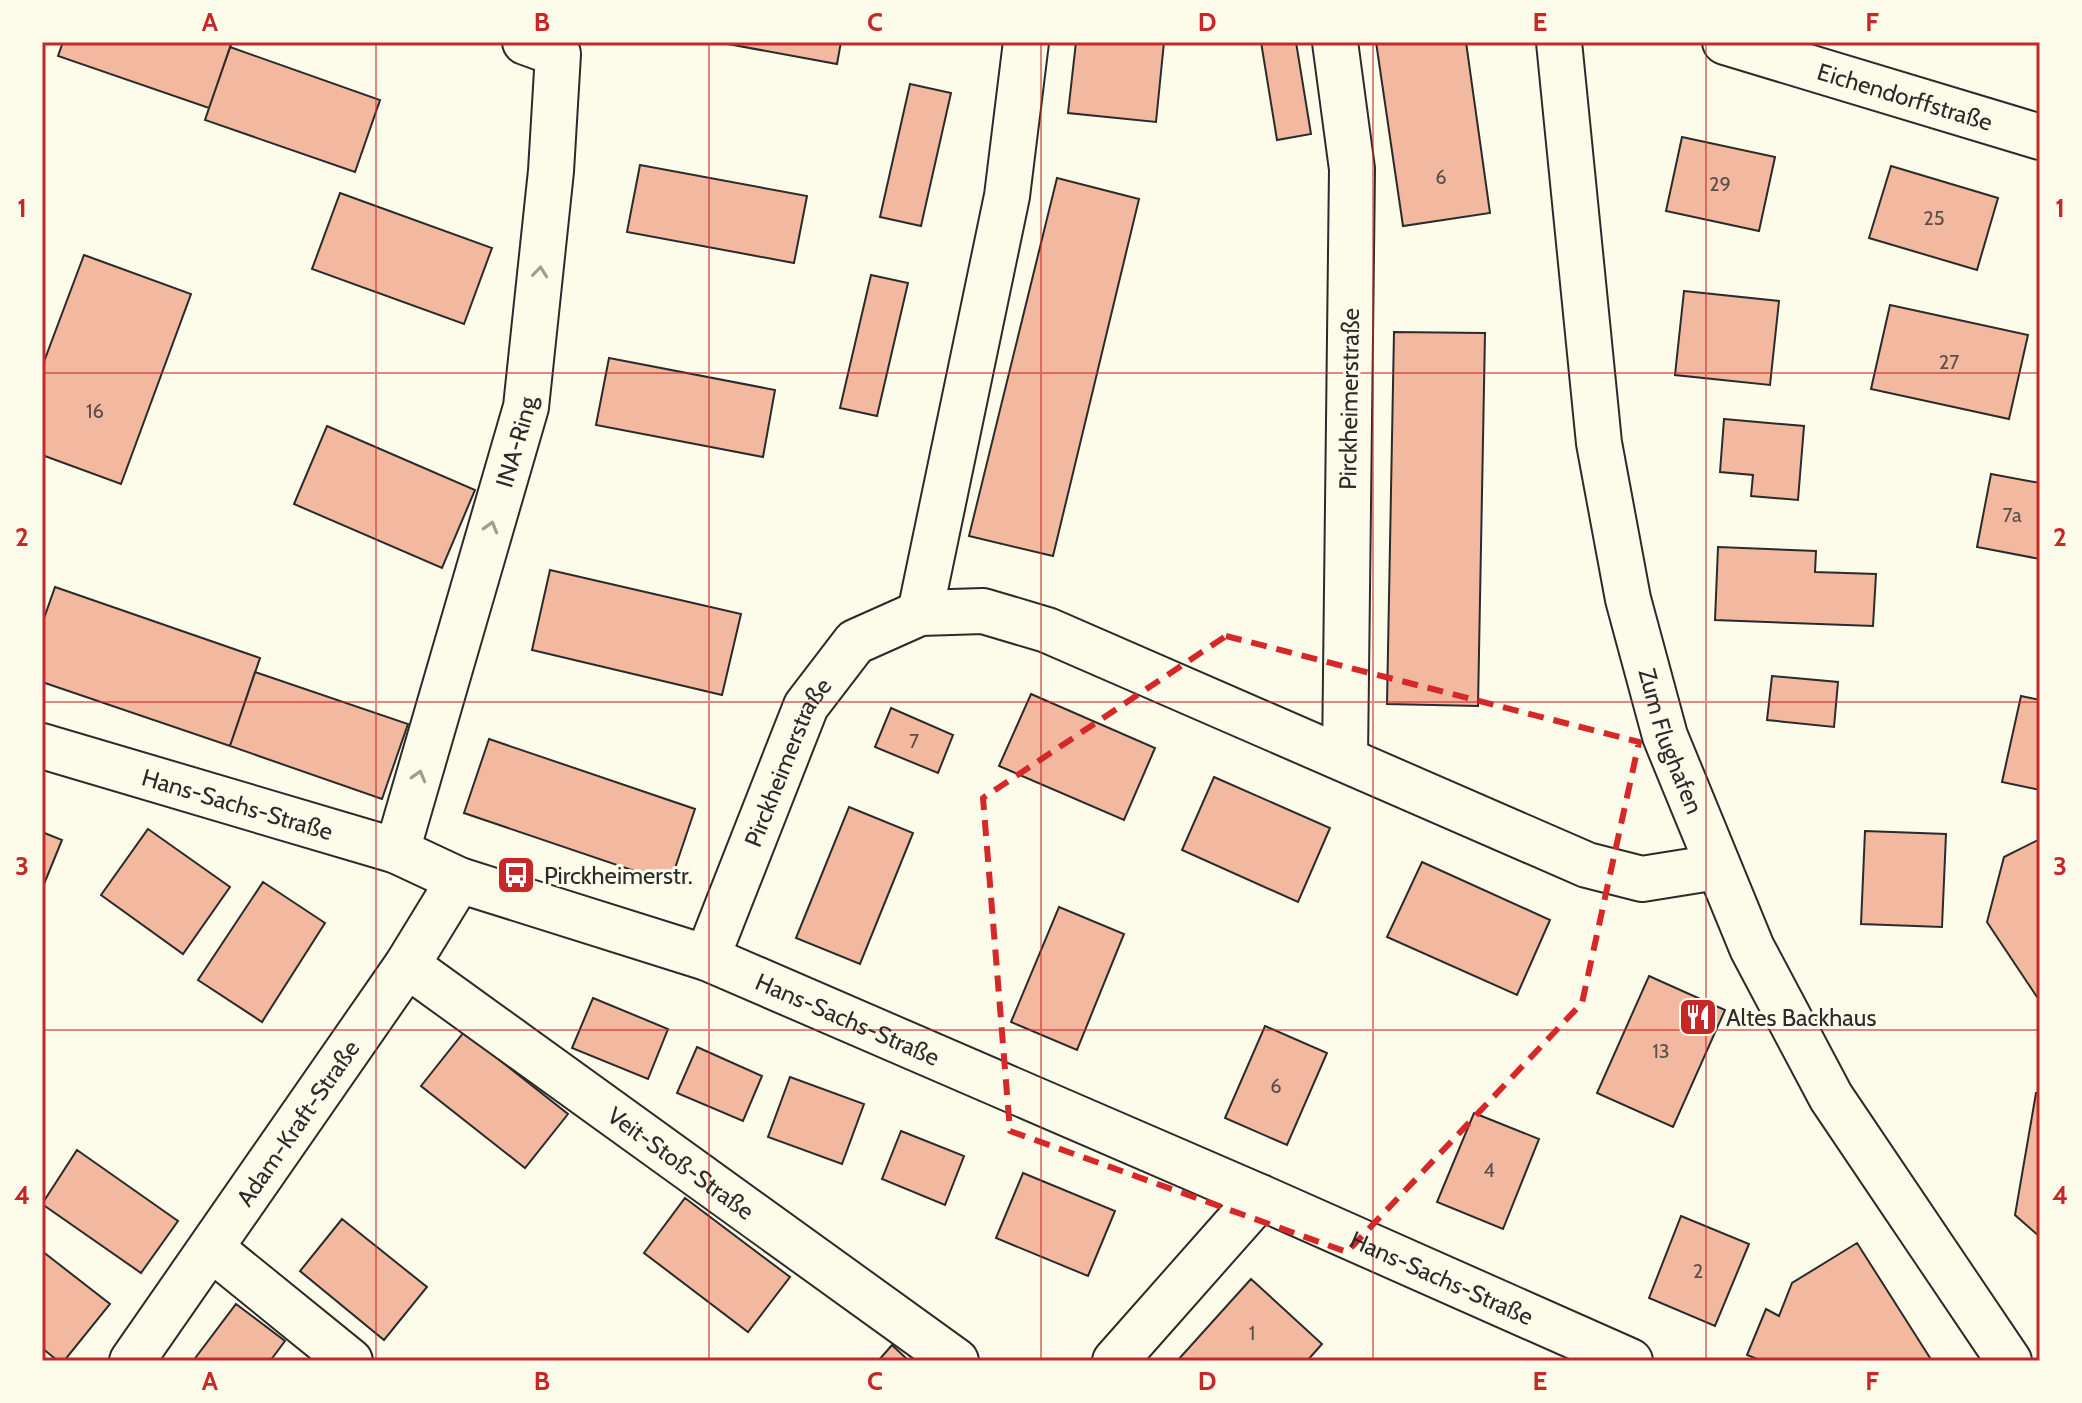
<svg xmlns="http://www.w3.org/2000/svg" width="2082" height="1403" viewBox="0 0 2082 1403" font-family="Cabin,sans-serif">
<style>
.building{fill:#f2b8a0;stroke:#2b2b2b;stroke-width:2}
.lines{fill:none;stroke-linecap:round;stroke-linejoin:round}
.minor-casing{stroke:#2b2b2b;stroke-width:48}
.minor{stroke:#fdfbea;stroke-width:44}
.oneway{stroke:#9e9d94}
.marked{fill:none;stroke:#d62828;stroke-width:6;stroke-dasharray:16 10;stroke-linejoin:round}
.grid{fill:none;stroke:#c62828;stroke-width:2;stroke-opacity:0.55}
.labels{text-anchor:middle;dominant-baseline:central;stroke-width:6;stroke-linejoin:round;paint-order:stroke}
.number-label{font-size:20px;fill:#5d4e48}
.street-label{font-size:24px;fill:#2b2b2b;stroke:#fdfbea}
.poi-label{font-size:24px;fill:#2b2b2b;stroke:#fdfbea;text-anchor:start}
.neatline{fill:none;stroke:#c62828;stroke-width:3}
.grid-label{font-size:26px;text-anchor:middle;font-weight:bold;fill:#c62828}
</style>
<rect width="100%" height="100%" fill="#fdfbea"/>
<path class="building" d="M63 42H232L209 108 58 56Z
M717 42H841L837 64Z
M1076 42H1164L1156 122 1068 113Z
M1261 42H1296L1311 134 1277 140Z
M1376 42H1466L1490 213 1403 226Z
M230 47 380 100 355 172 205 120Z
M910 84 951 93 921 226 880 217Z
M1682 137 1775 157 1759 231 1666 211Z
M640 165 807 196 794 263 627 232Z
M1891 166 1998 198 1977 270 1869 238Z
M1057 178 1139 199 1053 556 969 536Z
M340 193 492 248 464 324 312 269Z
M84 255 191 294 121 484 42 455V367Z
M871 275 908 283 877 416 840 408Z
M1684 291 1779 301 1770 385 1675 375Z
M1890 305 2028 335 2009 419 1871 389Z
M1394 332 1485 333 1478 706 1387 704Z
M609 358 775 390 763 457 596 425Z
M1724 419 1804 426 1798 500 1751 496 1753 475 1720 472Z
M327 426 475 490 442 568 294 504Z
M1991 474 2040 483V559L1977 547Z
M1718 547 1816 551 1815 572 1876 574 1873 626 1715 620Z
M550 570 741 614 722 695 532 650Z
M55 587 260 658 230 746 42 682V624Z
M255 672 408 724 382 799 230 746Z
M1772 676 1838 682 1834 727 1767 720Z
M1031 694 1155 748 1124 820 999 766Z
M2021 696 2040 700V790L2002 782Z
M891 708 953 735 938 773 875 747Z
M489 739 695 809 670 883 464 813Z
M1214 777 1330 828 1298 902 1182 850Z
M849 807 913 833 860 964 796 938Z
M148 829 230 887 183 954 101 895Z
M1865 831 1946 834 1942 927 1861 924Z
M42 832 62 840 42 889Z
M2040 839V997H2037L1987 922 2004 857Z
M1422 862 1550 920 1517 995 1387 937Z
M263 882 325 923 262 1022 198 980Z
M1059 907 1124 934 1077 1050 1011 1022Z
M1649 976 1725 1010 1673 1127 1597 1093Z
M593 998 668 1029 648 1079 572 1048Z
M1265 1026 1327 1053 1287 1145 1225 1118Z
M464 1032 568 1114 525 1168 421 1086Z
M697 1047 762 1076 743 1121 677 1093Z
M790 1077 864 1104 842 1164 768 1137Z
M2036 1093H2040V1237L2015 1215Z
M1474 1113 1539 1139 1503 1229 1437 1202Z
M901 1131 964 1156 945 1205 882 1179Z
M77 1150 178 1221 141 1273 42 1204Z
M1023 1173 1115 1211 1088 1276 996 1238Z
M685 1198 790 1277 748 1332 644 1253Z
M1681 1216 1749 1244 1715 1326 1649 1298Z
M342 1219 427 1287 384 1340 300 1271Z
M1857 1243 1932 1361H1762L1747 1355 1766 1309 1779 1316 1792 1283Z
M42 1251 110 1304 64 1361H58L42 1348Z
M1251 1279 1322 1344 1307 1361H1177Z
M236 1304 285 1341 270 1361H193Z
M892 1345 909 1361H878Z"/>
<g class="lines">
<g class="minor-casing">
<g id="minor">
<path d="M1335 42 1352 169 1345 758"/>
<path id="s1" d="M1559 42 1599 443 1628 599 1665 736 1752 948 1831 1097 2009 1361"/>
<path id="s2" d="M1725 42 2040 137"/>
<path d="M920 613 1007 196 1026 42"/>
<path id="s3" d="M42 746 397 851 459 880 707 958 1260 1197 1630 1361"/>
<path id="s4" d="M397 851 526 407 551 171 558 54 525 42"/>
<path id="s5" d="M707 958 806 706 855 642 920 613 983 611 1047 630 1587 865 1642 879 1717 867"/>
<path id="s6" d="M407 965 956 1361"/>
<path d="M212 1249 350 1361"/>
<path id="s7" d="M132 1361 407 965 459 880"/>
<path d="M1115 1361 1260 1197"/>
</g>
</g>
<use href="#minor" class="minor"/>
</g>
<defs><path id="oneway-chevron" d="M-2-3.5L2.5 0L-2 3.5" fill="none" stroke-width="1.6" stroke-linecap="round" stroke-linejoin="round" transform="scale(2)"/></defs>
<g class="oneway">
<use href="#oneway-chevron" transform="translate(540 272) rotate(-84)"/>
<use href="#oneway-chevron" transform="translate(491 527) rotate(-74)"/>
<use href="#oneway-chevron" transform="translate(419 776) rotate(-74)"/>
</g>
<path class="marked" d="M1226 636 1639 742 1582 1003 1347 1252 1010 1131 983 798Z"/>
<path class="grid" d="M376 42V1361M709 42V1361M1041 42V1361M1373 42V1361M1706 42V1361M42 373H2040M42 702H2040M42 1030H2040"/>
<defs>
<g id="bus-square" transform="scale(2)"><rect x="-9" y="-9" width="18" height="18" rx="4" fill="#c62828" stroke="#fdfbea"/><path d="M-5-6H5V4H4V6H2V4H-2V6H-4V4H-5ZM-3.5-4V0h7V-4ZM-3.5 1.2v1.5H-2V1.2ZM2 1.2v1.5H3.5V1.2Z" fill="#fff"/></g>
<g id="restaurant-square" transform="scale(2)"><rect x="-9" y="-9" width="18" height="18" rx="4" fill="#c62828" stroke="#fdfbea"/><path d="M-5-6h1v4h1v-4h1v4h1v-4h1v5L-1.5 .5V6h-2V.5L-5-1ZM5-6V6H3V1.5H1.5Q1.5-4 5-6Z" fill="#fff"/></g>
</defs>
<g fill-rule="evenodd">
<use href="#bus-square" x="516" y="875"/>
<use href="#restaurant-square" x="1698" y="1017"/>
</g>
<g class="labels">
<g class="number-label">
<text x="1441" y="177">6</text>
<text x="1720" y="184">29</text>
<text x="1934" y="218">25</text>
<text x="1949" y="362">27</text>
<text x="95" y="411">16</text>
<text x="2012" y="515">7a</text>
<text x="914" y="741">7</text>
<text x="1661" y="1051">13</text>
<text x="1276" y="1086">6</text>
<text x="1489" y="1170">4</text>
<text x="1698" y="1271">2</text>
<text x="1252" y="1333">1</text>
</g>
<g class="street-label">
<text stroke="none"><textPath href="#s2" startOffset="188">Eichendorffstraße</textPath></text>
<text transform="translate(1349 399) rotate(-89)">Pirckheimerstraße</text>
<text stroke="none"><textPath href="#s4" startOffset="426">INA-Ring</textPath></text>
<text stroke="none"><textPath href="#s1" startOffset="710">Zum Flughafen</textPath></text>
<text stroke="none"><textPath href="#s5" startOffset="212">Pirckheimerstraße</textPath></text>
<text stroke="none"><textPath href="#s3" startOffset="204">Hans-Sachs-Straße</textPath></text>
<text stroke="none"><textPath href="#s3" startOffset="852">Hans-Sachs-Straße</textPath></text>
<text stroke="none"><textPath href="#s7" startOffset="290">Adam-Kraft-Straße</textPath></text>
<text stroke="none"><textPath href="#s6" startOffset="338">Veit-Stoß-Straße</textPath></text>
<text stroke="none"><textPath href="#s3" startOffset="1500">Hans-Sachs-Straße</textPath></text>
</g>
<g class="poi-label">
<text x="544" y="875">Pirckheimerstr.</text>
<text x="1726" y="1017">Altes Backhaus</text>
</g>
</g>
<rect width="2082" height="1403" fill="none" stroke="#fdfbea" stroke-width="88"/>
<rect x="44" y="44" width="1994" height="1315" class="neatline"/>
<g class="grid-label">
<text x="210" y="31">A</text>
<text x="542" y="31">B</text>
<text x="875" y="31">C</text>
<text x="1207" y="31">D</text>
<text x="1540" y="31">E</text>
<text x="1872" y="31">F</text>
<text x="22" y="217">1</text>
<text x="2060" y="217">1</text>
<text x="22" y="546">2</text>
<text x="2060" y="546">2</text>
<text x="22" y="875">3</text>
<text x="2060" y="875">3</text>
<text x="22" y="1204">4</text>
<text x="2060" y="1204">4</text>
<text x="210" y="1390">A</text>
<text x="542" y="1390">B</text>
<text x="875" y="1390">C</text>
<text x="1207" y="1390">D</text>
<text x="1540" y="1390">E</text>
<text x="1872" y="1390">F</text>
</g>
</svg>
